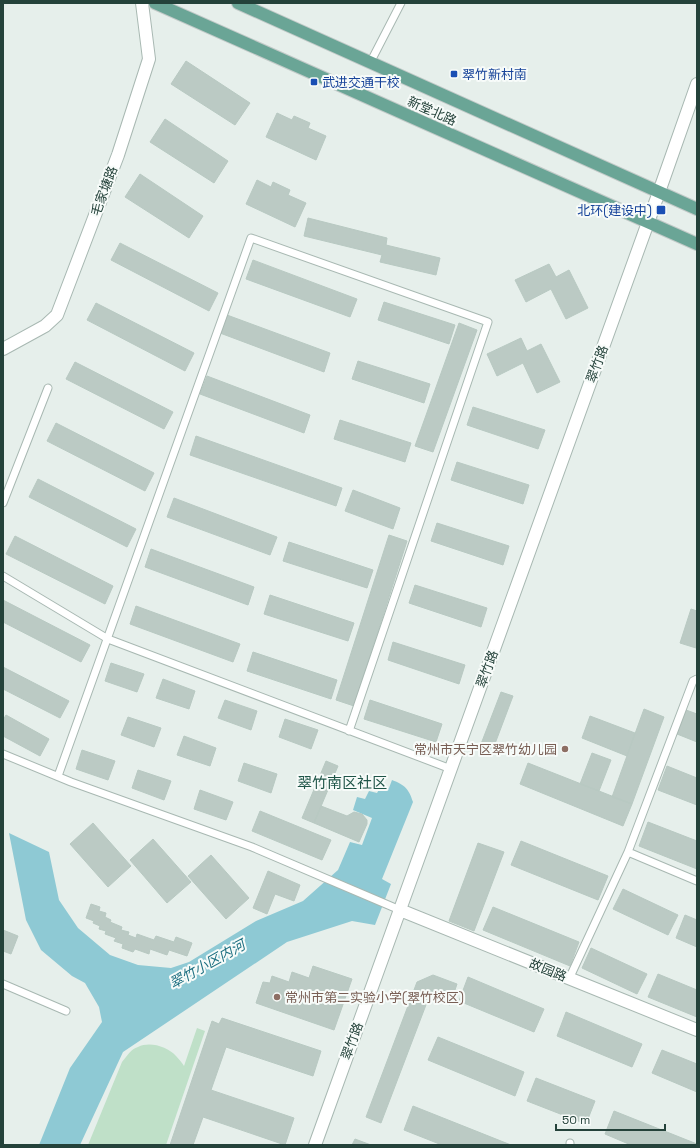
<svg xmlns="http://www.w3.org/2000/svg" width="700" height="1148" viewBox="0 0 700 1148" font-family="'Space Grotesk','Noto Sans SC',sans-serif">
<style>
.green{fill:#bfe0c8}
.water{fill:#8ec9d4}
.building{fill:#bbcac4;stroke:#b8c9c2}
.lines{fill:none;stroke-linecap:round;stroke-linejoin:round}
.lane-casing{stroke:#a8b8b2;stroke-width:9}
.street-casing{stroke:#a8b8b2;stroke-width:14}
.primary-casing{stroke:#c2cac8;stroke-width:14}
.lane{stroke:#fff;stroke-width:7}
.street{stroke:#fff;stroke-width:12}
.primary{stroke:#6aa596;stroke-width:12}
.transit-dot{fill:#1a4fb4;stroke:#f7fbf9;stroke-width:1.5}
.education-dot{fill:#8d6e63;stroke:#f7fbf9;stroke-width:1.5}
.labels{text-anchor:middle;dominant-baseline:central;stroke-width:4;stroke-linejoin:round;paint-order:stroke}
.transit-label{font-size:13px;fill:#164399;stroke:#f7fbf9;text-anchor:start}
.street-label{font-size:13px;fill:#24423a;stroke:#f7fbf9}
.education-label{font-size:13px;fill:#785e54;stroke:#f7fbf9;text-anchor:end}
.water-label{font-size:14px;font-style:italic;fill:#1c6f80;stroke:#f7fbf9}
.quarter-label{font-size:15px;fill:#1f5548;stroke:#f7fbf9}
</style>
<rect width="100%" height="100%" fill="#e6efeb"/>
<path class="green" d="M197 1028 205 1031 166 1145H88L122 1062C127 1056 131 1049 138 1047 150 1041 168 1047 176 1056 179 1059 182 1063 184 1066Z"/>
<path class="water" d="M392 780C405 785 409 789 413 802L382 879 391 884 375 925 352 921 287 942 123 1052 80 1145H39L70 1068 102 1022 99 1007 85 983 72 976 41 950 26 920 9 833 49 852 59 900 78 928 110 955 138 965 171 968 189 962 256 921 303 901 338 870 350 842 362 845 372 818 353 810 357 797 365 799 369 791 377 793 381 786 389 788Z"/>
<path class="building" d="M186 61 250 103 235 125 171 84Z
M277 113 292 120 294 116 310 123 308 128 326 136 316 160 266 137Z
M165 119 228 161 214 183 150 142Z
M140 174 203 216 189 238 125 197Z
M257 180 271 187 273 182 290 190 288 195 306 203 295 227 246 204Z
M308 218 387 238 386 245 440 258 436 275 380 262 382 255 304 236Z
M120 243 218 293 209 311 111 260Z
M253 260 357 299 350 317 246 279Z
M549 264 556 277 569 270 588 308 566 319 551 289 526 302 515 280Z
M384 302 455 325 449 344 378 320Z
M96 303 194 353 185 371 87 320Z
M227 315 330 353 324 372 220 333Z
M459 323 477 330 433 452 415 446Z
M521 338 527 351 541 344 560 382 537 393 523 363 497 376 487 354Z
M358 361 430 384 424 403 352 379Z
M75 362 173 412 164 429 66 379Z
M207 376 310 415 304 433 200 394Z
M473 407 545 430 538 449 467 425Z
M340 420 411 443 405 462 334 439Z
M56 423 154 473 145 491 47 441Z
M196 436 342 488 336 506 190 455Z
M457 462 529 485 523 504 451 480Z
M38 479 136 529 127 547 29 497Z
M353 490 400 508 393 529 345 511Z
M174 498 277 537 270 555 167 517Z
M437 523 509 546 503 565 431 541Z
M389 535 407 541 354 706 336 700Z
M15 536 113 586 105 604 6 554Z
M289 542 373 570 367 588 283 561Z
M151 549 254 587 248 605 145 567Z
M415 585 487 608 481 627 409 603Z
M270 595 354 623 348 641 264 614Z
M3 600 90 645 81 662 3 622Z
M136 606 240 644 233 662 130 624Z
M691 609 697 611V643L696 648 680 643Z
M393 642 465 665 459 684 388 660Z
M253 652 337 680 331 699 247 671Z
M111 663 144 674 137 692 105 681Z
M3 667 69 701 60 718 3 689Z
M163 679 195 691 189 709 156 698Z
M501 692 513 696 493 749 481 744Z
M225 700 257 711 251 730 218 718Z
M370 700 442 724 436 742 364 719Z
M644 709 664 717 632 804 612 797Z
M686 710 697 714V742L677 734Z
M6 715 49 739 40 756 3 736V720Z
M590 716 635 733 627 756 582 738Z
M128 717 161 728 154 747 121 735Z
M285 719 318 730 311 749 279 737Z
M184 736 216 748 210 766 177 755Z
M82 750 115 761 108 780 76 769Z
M592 753 611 760 599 791 580 784Z
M326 761 338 766 314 823 302 818Z
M244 763 277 774 271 793 238 781Z
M528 763 632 804 623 826 520 784Z
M667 766 697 778V805L658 790Z
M138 770 171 781 164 800 132 788Z
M200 790 233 802 226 820 194 809Z
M321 806 347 816 354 812 362 814 367 820V824L359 842 314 823Z
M260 811 331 840 322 860 252 831Z
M648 822 697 841V869L639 846Z
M93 823 131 866 108 887 70 844Z
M153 839 191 882 167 903 130 860Z
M521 841 608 876 598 900 511 865Z
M478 843 504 852 474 931 449 921Z
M211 855 249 898 226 919 188 876Z
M268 871 300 885 294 901 275 894 267 914 253 908Z
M623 889 678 915 668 935 613 909Z
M91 904 100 907 99 911 106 913 105 917 111 920 110 922 122 927 121 930 129 932 128 935 136 938 137 934 154 940 156 936 174 942 176 937 192 943 187 956 169 950 167 955 150 949 149 954 135 949 133 952 122 948 123 944 114 941 116 938 105 934 106 931 99 929 100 926 93 923 94 921 86 918Z
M493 907 579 942 570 966 483 930Z
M685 915 697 920V947L676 938Z
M3 930 18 936 11 954 3 951Z
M591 948 647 974 637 994 582 968Z
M313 966 352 979 334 1030 256 1003 263 982 270 983 272 976 289 982 292 972 309 978Z
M658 974 697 990V1017L648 997Z
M433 975 457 984 450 1005 429 997 381 1123 366 1117 417 982Z
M468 977 544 1009 534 1032 459 1001Z
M566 1012 642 1044 632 1067 557 1036Z
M222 1018 321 1051 313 1076 226 1047 211 1090 294 1118 285 1145 203 1117 193 1145H170L212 1021 219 1024Z
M438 1037 524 1072 515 1096 428 1060Z
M662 1050 697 1064V1092L652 1073Z
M536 1078 595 1101 586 1124 527 1101Z
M413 1106 511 1145H442L404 1130Z
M614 1111 697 1144V1145H631L605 1134Z
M355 1139 371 1145H352Z"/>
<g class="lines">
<g class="lane-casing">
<path id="lane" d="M370 63 401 3
M3 503 48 388
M3 576 108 639 451 769
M697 679 693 681 628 852 697 881
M3 754 71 782 252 847 400 910
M58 776 251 238 488 322 349 731
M569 979 628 852
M3 984 66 1011
M570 1145V1143"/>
</g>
<g class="street-casing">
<path id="street" d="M3 349 45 326 57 315 118 155 149 59 142 3
M400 910 697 1030
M315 1145 659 192 697 84"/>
</g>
<g class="primary-casing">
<path id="primary" d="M155 3 697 244
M238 3 697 209"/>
</g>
<use href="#lane" class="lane"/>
<use href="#street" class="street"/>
<use href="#primary" class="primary"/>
</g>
<g class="transit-dot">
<rect x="450" y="70" width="8" height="8" rx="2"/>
<rect x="310" y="78" width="8" height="8" rx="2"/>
<rect x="656" y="205" width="10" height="10" rx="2"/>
</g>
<g class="education-dot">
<circle cx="565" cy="749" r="4"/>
<circle cx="277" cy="997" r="4"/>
</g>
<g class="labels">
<g class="transit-label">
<text x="462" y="74">翠竹新村南</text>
<text x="322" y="82">武进交通干校</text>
<text x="652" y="210" text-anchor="end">北环(建设中)</text>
</g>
<g class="street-label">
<text transform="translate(432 111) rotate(24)">新堂北路</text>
<text transform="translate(104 191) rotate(-69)">毛家塘路</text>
<text transform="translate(597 364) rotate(-70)">翠竹路</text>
<text transform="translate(487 669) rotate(-70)">翠竹路</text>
<text transform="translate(548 970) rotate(22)">故园路</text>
<text transform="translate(352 1041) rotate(-70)">翠竹路</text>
</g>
<g class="education-label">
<text x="557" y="749">常州市天宁区翠竹幼儿园</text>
<text x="285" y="997" text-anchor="start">常州市第二实验小学(翠竹校区)</text>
</g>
<g class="water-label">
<text transform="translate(207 964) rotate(-29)">翠竹小区内河</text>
</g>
<g class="quarter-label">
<text x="342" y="782">翠竹南区社区</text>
</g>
</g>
<rect width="700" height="1148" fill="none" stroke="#24423a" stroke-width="8"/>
<path d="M556 1124v6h109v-6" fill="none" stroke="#24423a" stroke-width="2"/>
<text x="562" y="1124" font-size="12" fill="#24423a" stroke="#f7fbf9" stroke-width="3" paint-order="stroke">50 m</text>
</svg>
